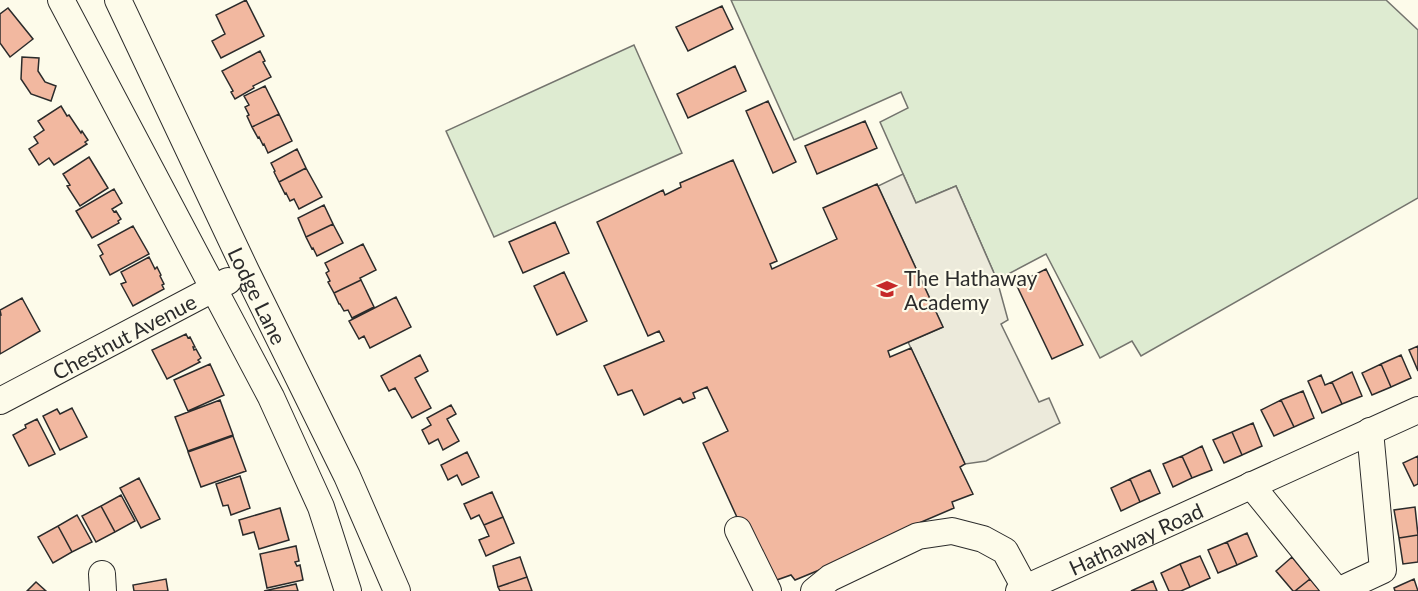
<svg xmlns="http://www.w3.org/2000/svg" width="1418" height="591" viewBox="0 0 1418 591" font-family="Lato,sans-serif">
<style>
.green{fill:#deebd1;stroke:#74746e;stroke-width:1.5}
.parking{fill:#eceadb;stroke:#74746e;stroke-width:1.5}
.building{fill:#f2b8a0;stroke:#2b2b2b;stroke-width:1.5}
.lines{fill:none;stroke-linecap:round;stroke-linejoin:round}
.minor-casing{stroke:#2b2b2b;stroke-width:28}
.minor{stroke:#fdfbea;stroke-width:26}
.labels{text-anchor:middle;dominant-baseline:central;stroke-width:4.5;stroke-linejoin:round;paint-order:stroke}
.poi-label{font-size:21px;fill:#2b2b2b;stroke:#fdfbea;text-anchor:start}
.street-label{font-size:21px;fill:#2b2b2b;stroke:#fdfbea}
</style>
<rect width="100%" height="100%" fill="#fdfbea"/>
<path class="green" d="M731 0H1386L1418 30V198L1141 356 1132 341 1100 358 1046 254 997 280 956 186 916 203 880 122 908 108 901 92 794 140Z
M634 45 682 153 494 237 446 131Z"/>
<path class="parking" d="M903 174 916 203 956 186 997 280 1008 320 1001 324 1039 402 1049 398 1060 423 986 461 965 464 908 342 943 327 878 186Z"/>
<path class="building" d="M246 0 264 36 221 58 212 41 225 34 216 15Z
M722 6 733 29 688 51 676 27Z
M8 8 33 39 10 57 0 43V14Z
M260 51 265 61 263 62 271 77 253 86 254 88 235 99 231 92 233 91 222 71Z
M22 57 39 58 38 71 45 82 56 86 51 101 31 94 21 79Z
M735 66 746 91 688 118 677 94Z
M265 86 279 114 252 127 247 116 249 115 245 107 249 105 244 96Z
M768 101 796 162 773 173 746 111Z
M61 106 67 116 69 115 81 133 82 131 88 140 85 142 87 144 54 165 49 158 39 165 29 149 38 143 34 137 44 130 38 121Z
M279 114 292 141 268 153 264 144 263 145 259 137 258 138 252 127Z
M865 121 877 148 817 174 805 146Z
M297 149 306 168 279 182 274 172 275 171 271 163Z
M89 157 108 188 80 206 67 186 70 185 63 174Z
M733 160 777 261 770 264 772 269 837 239 823 208 877 184 943 327 888 351 890 357 911 348 965 464 960 467 973 494 952 502 954 508 898 532 851 557 795 580 791 575 771 582 757 561 703 443 728 431 707 387 693 393 695 398 683 403 680 398 644 415 632 390 618 395 604 366 664 341 659 331 648 336 597 222 663 190 665 195 681 187 680 183Z
M306 168 322 197 299 209 294 199 290 201 286 193 285 194 279 182Z
M114 189 122 203 112 209 114 212 116 211 121 219 118 221 119 223 92 238 76 211Z
M324 205 333 224 306 237 298 218Z
M555 222 569 253 523 273 509 242Z
M333 224 343 243 317 256 313 248 312 249 306 237Z
M133 226 149 254 110 275 100 256 103 254 98 245Z
M363 244 376 270 360 278 361 280 334 293 328 282 330 281 326 273 329 271 325 263Z
M149 257 155 269 157 267 161 275 160 276 164 284 162 285 164 289 133 306 121 284 126 282 121 272Z
M1046 269 1083 345 1052 359 1016 284Z
M564 272 587 321 557 335 534 286Z
M361 280 374 307 352 318 348 310 344 311 340 304H339L334 293Z
M396 297 411 327 370 348 364 336 359 339 349 321Z
M22 298 40 331 0 354V315H1L0 310Z
M186 334 188 338 190 337 195 347H193L194 350 196 349 201 358 198 360 200 362 167 379 152 350Z
M1418 346V371L1409 350Z
M420 355 428 371 415 378 431 408 412 418 395 388 389 391 381 376Z
M1401 355 1411 378 1391 387 1381 364Z
M210 364 224 395 188 411 174 380Z
M1381 364 1391 387 1372 395 1362 373Z
M1352 372 1362 396 1342 404 1332 382Z
M1321 375 1325 385 1332 382 1342 404 1322 413 1308 381Z
M1303 391 1314 418 1294 427 1281 400Z
M220 400 233 435 188 451 175 417Z
M1281 400 1294 427 1274 436 1261 410Z
M451 405 456 414 447 419 459 441 443 450 438 439 429 444 422 430 431 425 427 418Z
M72 408 87 437 60 450 43 416 57 409 60 414Z
M37 419 55 454 29 466 13 435 26 428 25 425Z
M1253 423 1262 446 1242 455 1232 432Z
M1232 432 1242 455 1224 463 1213 440Z
M233 436 246 471 201 487 188 452Z
M1202 446 1212 470 1192 478 1182 456Z
M467 452 479 477 462 485 457 475 448 480 441 465Z
M1182 456 1192 478 1173 487 1163 464Z
M1418 456V484L1414 486 1403 463Z
M1150 470 1160 493 1140 502 1130 479Z
M240 476 250 508 231 515 228 505 223 506 216 484Z
M139 478 160 519 141 528 120 488Z
M1130 479 1140 502 1121 511 1111 488Z
M492 492 503 517 484 525 479 515 471 519 464 504Z
M121 495 135 521 115 532 101 506Z
M101 506 115 532 96 542 82 516Z
M1415 507 1418 535 1399 538 1394 510Z
M280 508 289 540 259 549 254 532 243 535 239 520Z
M77 515 92 542 72 552 58 526Z
M503 517 514 543 486 556 479 540 489 536 484 525Z
M58 526 72 552 53 563 38 537Z
M1247 533 1257 556 1237 565 1227 542Z
M1418 535V562L1403 564 1399 538Z
M1227 542 1237 565 1218 573 1208 550Z
M296 546 299 561 295 562 297 566 300 565 303 580 267 588 260 554Z
M1200 556 1210 578 1190 587 1180 564Z
M520 557 527 577 498 587 493 566Z
M1292 557 1310 579 1295 591H1293L1276 571Z
M1180 564 1190 587 1181 591H1169L1161 573Z
M527 577 532 591H500L498 587Z
M166 579 168 591H134L133 585Z
M1310 579 1320 591H1295Z
M1414 579 1418 591H1395L1394 588Z
M1153 581 1157 591H1131Z
M36 582 46 591H27Z
M296 584 298 591H264Z"/>
<g class="lines">
<g class="minor-casing">
<g id="minor">
<path d="M61 0 271 397 321 507 348 591"/>
<path id="s1" d="M118 0 246 271 347 476 397 591"/>
<path id="s2" d="M0 401 228 281"/>
<path d="M1251 485 1337 591"/>
<path d="M738 530 768 591"/>
<path d="M102 574 103 591"/>
<path d="M814 591 830 578 918 536 952 531 983 539 1005 551 1025 588"/>
<path id="s3" d="M1019 591 1418 410"/>
<path d="M1338 591 1383 570 1370 431"/>
</g>
</g>
<use href="#minor" class="minor"/>
</g>
<defs>
<g id="school-bare" transform="scale(1.62)"><path d="M0-5L7-2L0 1L-7-2ZM-4 1L0 2.5L4 1V4Q0 6-4 4Z" fill="#c62828" stroke="#fdfbea" stroke-width="2.5" paint-order="stroke"/></g>
</defs>
<g fill-rule="evenodd">
<use href="#school-bare" x="887" y="289"/>
</g>
<g class="labels">
<g class="poi-label">
<text x="904" y="277">The Hathaway<tspan x="904" dy="24">Academy</tspan></text>
</g>
<g class="street-label">
<text stroke="none"><textPath href="#s1" startOffset="327">Lodge Lane</textPath></text>
<text stroke="none"><textPath href="#s2" startOffset="140">Chestnut Avenue</textPath></text>
<text stroke="none"><textPath href="#s3" startOffset="128">Hathaway Road</textPath></text>
</g>
</g>
</svg>
